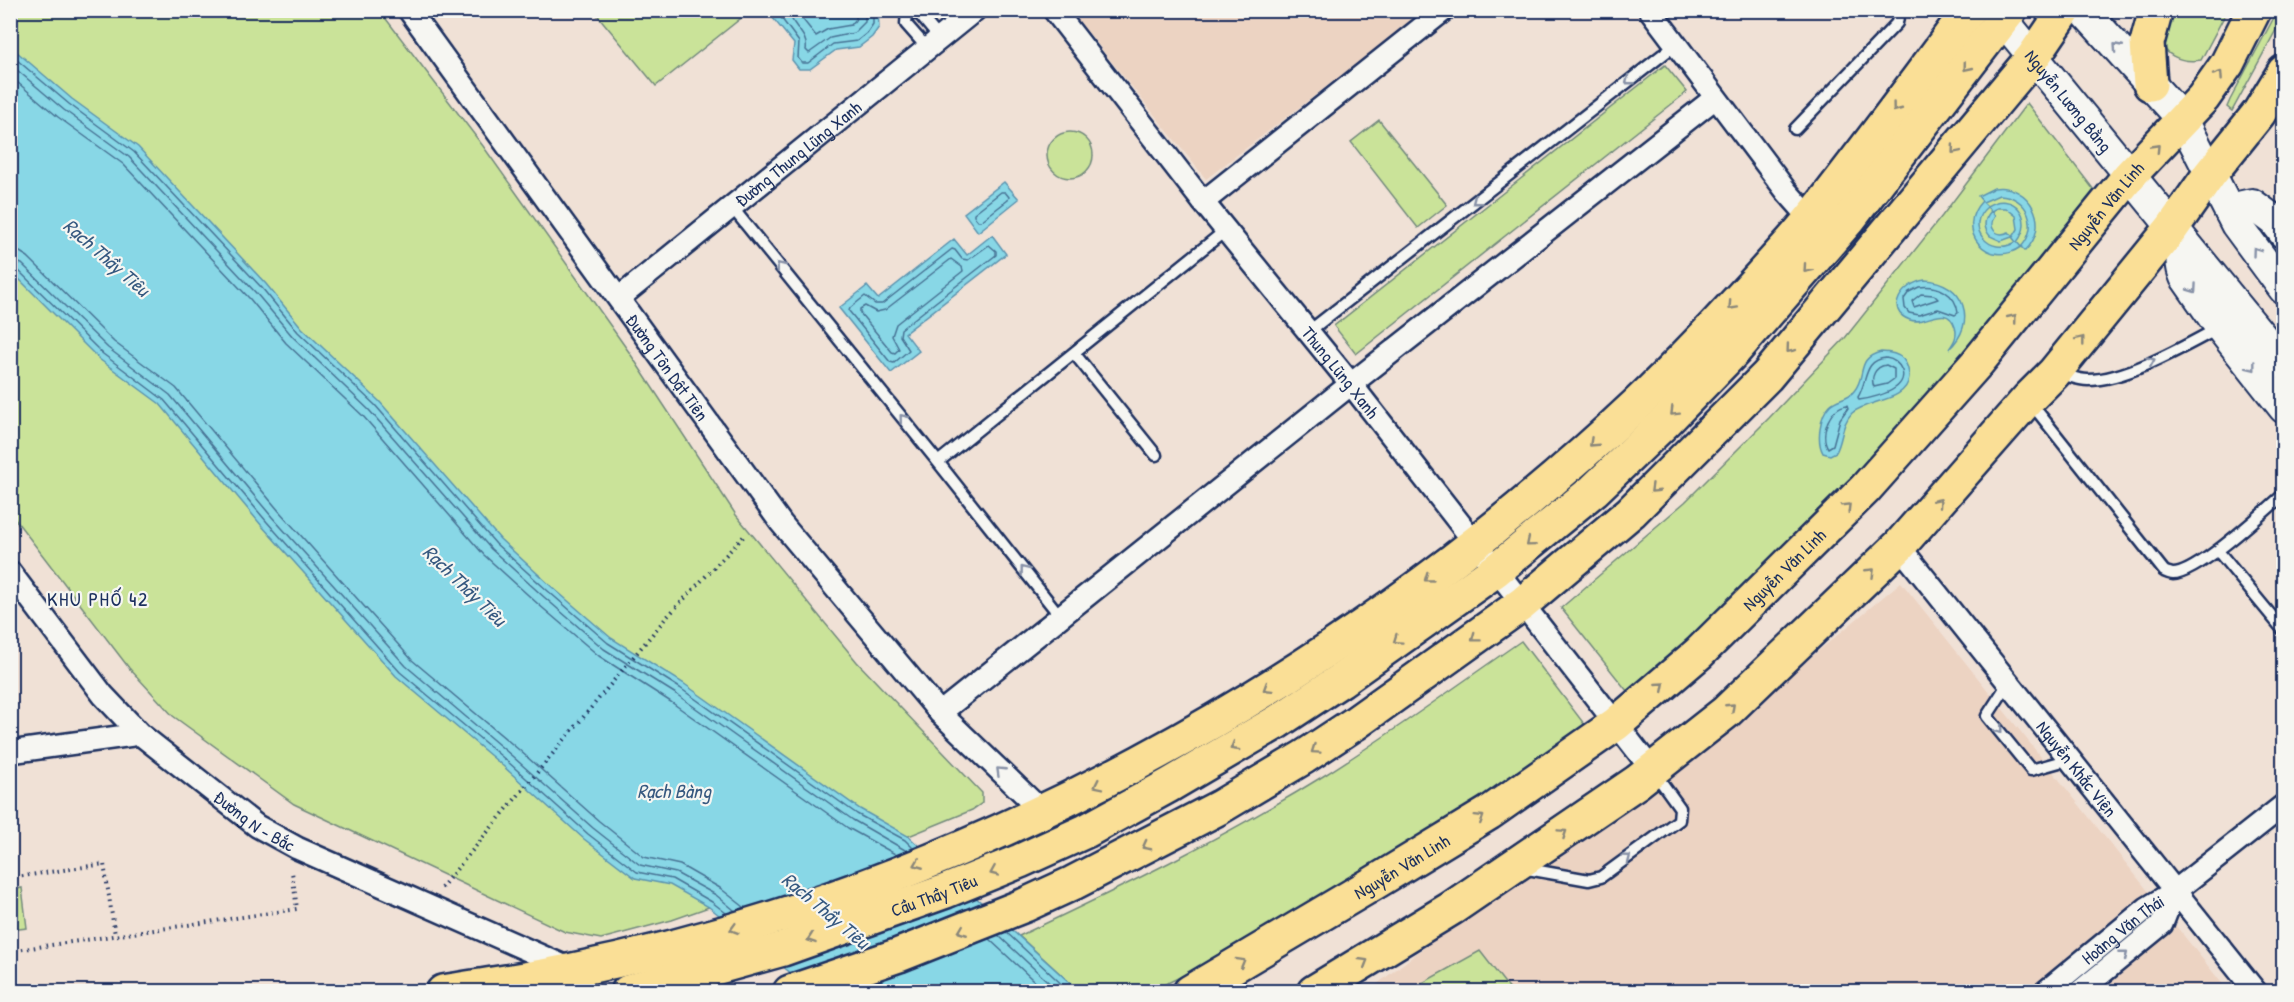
<svg xmlns="http://www.w3.org/2000/svg" width="2294" height="1002" viewBox="0 0 2294 1002" font-family="'Patrick Hand',sans-serif">
<style>
.built{fill:#ecd3c2}
.green{fill:#cae399;stroke:#72897c;stroke-width:1.5}
.water{fill:#88d7e6;stroke:#5c94b0;stroke-width:1.5;fill-rule:evenodd}
.lines{fill:none;stroke-linecap:round;stroke-linejoin:round}
.shore{stroke:#477294;stroke-width:1.5}
.lane-casing{stroke:#1b2f5e;stroke-width:15}
.street-casing{stroke:#1b2f5e;stroke-width:26}
.secondary-casing{stroke:#1b2f5e;stroke-width:34}
.primary-casing{stroke:#1b2f5e;stroke-width:38}
.highway-casing{stroke:#1b2f5e;stroke-width:38}
.path{stroke:#1b2f5e;stroke-width:4;stroke-dasharray:1.5 4.5;stroke-linecap:butt}
.lane{stroke:#f6f6f2;stroke-width:10}
.street{stroke:#f6f6f2;stroke-width:21}
.secondary{stroke:#f6f6f2;stroke-width:30}
.primary{stroke:#fadf96;stroke-width:33}
.highway{stroke:#fadf96;stroke-width:33}
.oneway{stroke:#8892a8}
.oneway2{stroke:#8a877a}
.labels{text-anchor:middle;dominant-baseline:central;stroke-width:4.5;stroke-linejoin:round;paint-order:stroke}
.street-label{font-size:18px;fill:#1b2f5e;stroke:#f6f6f2}
.water-label{font-size:20px;font-style:italic;fill:#365980;stroke:#f6f6f2}
.neighbourhood-label{font-size:20px;letter-spacing:1.5px;fill:#1b2f5e;stroke:#f6f6f2}
</style>
<rect width="100%" height="100%" fill="#f0e1d6"/>
<filter id="ink" filterUnits="userSpaceOnUse"><feTurbulence type="fractalNoise" baseFrequency=".0167" numOctaves="2"/><feDisplacementMap in="SourceGraphic" scale="12" xChannelSelector="R" yChannelSelector="G"/><feConvolveMatrix kernelMatrix="1 2 1 2 8 2 1 2 1" color-interpolation-filters="sRGB"/></filter>
<g filter="url(#ink)">
<path class="built" d="M1071 11H1425L1206 179Z
M1901 582 2228 991 1367 992 1448 929 1675 771Z"/>
<path class="green" d="M2278 10 2283 11V17L2232 111 2227 107 2230 100Z
M11 11H380L483 146 629 352 736 515 857 662 982 793V803L972 810 870 852 661 692 11 103Z
M594 11H750L656 86Z
M2172 11H2227L2201 60C2183 63 2158 56 2161 32 2163 25 2169 17 2172 11Z
M1665 65 1687 92 1356 354 1334 326Z
M2027 103 2094 190 2005 304 1926 399 1777 568 1631 696 1561 608 1685 502 1769 418 1845 338 1942 216Z
M1379 120 1447 205 1418 228 1351 142Z
M1047 155a23 23 0 1 1 46 0a23 23 0 1 1-46 0Z
M10 210 709 907 672 920 601 939 565 932 294 804 173 716 129 668 11 514Z
M1521 641 1588 729 1498 796 1203 966 1151 991H1079L1019 936C1123 887 1227 836 1325 775 1392 733 1456 686 1521 641Z
M22 888 27 928 11 930V890Z
M1480 951 1511 991H1408Z"/>
<path class="water" d="M780 11H878L879 27 872 37 859 47 836 50 810 69H799L792 60 794 44 772 17Z
M10 46 72 99 138 147 266 284 302 328 379 401 500 539 552 587 611 638 683 683 860 809 908 836 1079 991H813L709 907 670 885 635 878 584 839 503 766 396 676 262 526 160 404 99 359 11 271Z
M1004 182 1019 199 978 232 964 213Z
M1994 188C2030 183 2052 225 2025 251L2021 247C1988 270 1954 230 1982 201L1978 196ZM1999 195C2028 196 2040 226 2021 247L2017 242C2036 218 2013 190 1987 206L1983 202ZM1987 207 1991 211C1984 219 1983 228 1990 236L2001 241 2012 237 2016 242C1989 258 1964 226 1987 207ZM1997 208H2006L2016 216 2018 229 2013 237 2009 232C1996 238 1987 227 1995 216L1991 211Z
M992 235 1006 254 905 333 919 351 891 373 839 308 867 286 878 299 954 239 967 255Z
M1925 280C1965 282 1978 323 1949 349 1954 342 1958 336 1955 327 1947 302 1925 326 1910 320 1884 311 1902 283 1925 280Z
M1881 352C1889 352 1897 353 1903 359 1907 364 1909 370 1909 377 1907 402 1868 399 1852 413 1841 424 1843 440 1836 452L1830 455 1823 453C1816 440 1820 415 1830 405 1837 398 1848 399 1854 391 1867 376 1855 358 1881 352Z"/>
<g class="lines">
<path class="shore" d="M783 10 782 19 799 42 798 58 802 63H808L833 44 857 41 867 33 873 24V10
M790 10C789 26 809 33 806 50L809 53 830 38 854 33 865 22V10
M799 10 800 16 816 36 828 29 851 25 856 19V10
M10 54 69 104 134 152 262 288 298 332 375 405 496 544 548 591 608 643 680 688 857 814 905 840 912 847
M10 64 64 110 129 157 256 293 293 337 369 410 491 549 544 597 604 649 676 694 853 820 905 850
M10 76 58 117 123 164 250 299 286 343 363 416 484 555 538 604 599 656 671 702 848 828 895 854
M1001 192H1005L1009 197 1008 200 981 221H978L974 216V213Z
M989 245 996 251V255L901 329 900 336 909 350 894 363 890 362 849 311 850 308 865 296 875 304H882L952 249 955 250 962 259 968 260Z
M10 251 20 252 28 257 114 342 176 388 279 511 412 660 518 749 599 821 644 857 680 865 720 888 744 907
M951 259 962 267 963 271 896 324 892 336 899 349 895 353 892 352 860 313V309L865 306 876 312 885 310Z
M10 260 22 264 108 348 170 395 272 517 406 666 512 756 593 828 640 865 676 873 716 895 734 910
M10 267 17 269 103 354 164 400 267 522 400 672 507 761 588 834 637 872 672 879 712 902 726 913
M1919 287C1937 284 1956 293 1958 313L1955 315 1938 309 1919 315 1909 313 1905 308 1904 299 1909 292Z
M1921 294 1934 295 1938 299 1914 307 1912 301Z
M1886 358C1901 360 1910 378 1895 388 1887 394 1869 399 1859 400L1858 397C1868 381 1863 360 1886 358Z
M1886 365 1894 369V379L1887 384 1874 387C1870 377 1875 367 1886 365Z
M1847 405 1848 408 1840 419 1833 445 1828 448C1819 433 1830 407 1847 405Z
M1006 932 1070 992
M998 935 1059 992
M989 939 1046 992"/>
<g class="lane-casing">
<path id="lane" d="M928 49 906 24 907 12 920 15 940 39
M1795 129 1897 23 1899 10
M731 206 938 462 1060 616
M1308 332 1675 45
M1074 353 1156 455
M2060 374C2069 376 2079 380 2088 380 2127 380 2185 346 2219 328
M2030 402 2164 571C2165 572 2172 574 2173 574 2197 574 2264 512 2284 494
M938 462 1226 230
M2218 551 2284 631
M2009 682 1987 716 2031 770 2070 759
M1522 868 1589 880 1601 877 1679 820 1680 808 1654 772"/>
</g>
<g class="street-casing">
<g id="street">
<path id="s1" d="M409 10 781 523 940 713 1042 811"/>
<path id="s2" d="M1054 10 1203 202 1351 384 1653 771"/>
<path d="M1650 10 1787 192 1811 219"/>
<path d="M1203 202 1444 10"/>
<path id="s3" d="M619 298 975 10"/>
<path id="s4" d="M1899 546 2256 992"/>
<path id="s5" d="M10 572 103 695 140 734 257 826 297 848 573 970"/>
<path d="M940 713 1351 384 1715 98"/>
<path d="M10 752 140 734"/>
<path id="s6" d="M2045 992 2147 908 2175 891 2284 805"/>
<path d="M2079 992 2162 924 2175 891"/>
</g>
</g>
<g class="secondary-casing">
<g id="secondary">
<path id="s7" d="M1995 10 2284 364"/>
<path d="M2083 10 2183 120 2236 224 2284 289"/>
<path d="M2230 212 2234 208 2252 204 2275 221 2284 233"/>
<path d="M2188 248C2180 258 2180 265 2185 277L2220 327 2284 408"/>
</g>
</g>
<g class="primary-casing">
<path id="primary" d="M443 992C484 985 524 980 564 972 963 892 1342 682 1637 404 1691 353 1742 297 1792 241 1817 213 1839 183 1862 153 1898 106 1934 58 1969 10"/>
</g>
<g class="highway-casing">
<g id="highway">
<path d="M2150 84 2147 43 2156 10"/>
<path id="s8" d="M628 992 783 949 946 891 1020 861 1086 831 1168 786 1277 722 1341 680 1496 570 1594 490 1667 420 1735 350 1850 218 2010 10"/>
<path d="M790 992 899 955 1025 905 1073 883 1220 807 1304 757 1354 724 1522 604 1631 512 1767 376 2033 57 2065 10"/>
<path id="s9" d="M1190 992 1374 883 1489 813 1616 724 1699 653 1865 489 1977 363 2130 175 2203 98 2227 64 2254 10"/>
<path d="M1314 992 1452 908 1637 782 1726 712 1899 546 2028 399 2054 373 2172 228 2210 174 2259 113 2284 72"/>
</g>
</g>
<path class="path" d="M10 878 104 864 115 935
M441 888 665 619 744 536
M10 951 297 909 292 872"/>
<use href="#lane" class="lane"/>
<use href="#street" class="street"/>
<use href="#secondary" class="secondary"/>
<use href="#primary" class="primary"/>
<use href="#highway" class="highway"/>
</g>
<defs><path id="oneway-chevron" d="M-2-3.5L2.5 0L-2 3.5" fill="none" stroke-width="1.6" stroke-linecap="round" stroke-linejoin="round" transform="scale(1.5)"/></defs>
<g class="oneway">
<use href="#oneway-chevron" transform="translate(2117 47) rotate(-132)"/>
<use href="#oneway-chevron" transform="translate(1629 81) rotate(142)"/>
<use href="#oneway-chevron" transform="translate(1476 201) rotate(142)"/>
<use href="#oneway-chevron" transform="translate(2256 251) rotate(-126)"/>
<use href="#oneway-chevron" transform="translate(780 266) rotate(-129)"/>
<use href="#oneway-chevron" transform="translate(2193 289) rotate(55)"/>
<use href="#oneway-chevron" transform="translate(2151 361) rotate(-23)"/>
<use href="#oneway-chevron" transform="translate(2252 367) rotate(52)"/>
<use href="#oneway-chevron" transform="translate(903 418) rotate(-129)"/>
<use href="#oneway-chevron" transform="translate(1024 570) rotate(-128)"/>
<use href="#oneway-chevron" transform="translate(1999 730) rotate(51)"/>
<use href="#oneway-chevron" transform="translate(1000 771) rotate(-136)"/>
<use href="#oneway-chevron" transform="translate(1627 858) rotate(-37)"/>
<use href="#oneway-chevron" transform="translate(2124 955) rotate(-39)"/>
</g>
<g class="oneway2">
<use href="#oneway-chevron" transform="translate(1967 67) rotate(129)"/>
<use href="#oneway-chevron" transform="translate(2219 75) rotate(-56)"/>
<use href="#oneway-chevron" transform="translate(1896 108) rotate(127)"/>
<use href="#oneway-chevron" transform="translate(2156 148) rotate(-46)"/>
<use href="#oneway-chevron" transform="translate(1955 150) rotate(130)"/>
<use href="#oneway-chevron" transform="translate(1807 269) rotate(131)"/>
<use href="#oneway-chevron" transform="translate(1732 306) rotate(133)"/>
<use href="#oneway-chevron" transform="translate(2013 318) rotate(-51)"/>
<use href="#oneway-chevron" transform="translate(2081 340) rotate(-52)"/>
<use href="#oneway-chevron" transform="translate(1790 349) rotate(130)"/>
<use href="#oneway-chevron" transform="translate(1674 412) rotate(135)"/>
<use href="#oneway-chevron" transform="translate(1593 443) rotate(137)"/>
<use href="#oneway-chevron" transform="translate(1654 489) rotate(136)"/>
<use href="#oneway-chevron" transform="translate(1938 502) rotate(-49)"/>
<use href="#oneway-chevron" transform="translate(1847 507) rotate(-45)"/>
<use href="#oneway-chevron" transform="translate(1530 543) rotate(140)"/>
<use href="#oneway-chevron" transform="translate(1871 572) rotate(-44)"/>
<use href="#oneway-chevron" transform="translate(1428 578) rotate(144)"/>
<use href="#oneway-chevron" transform="translate(1475 638) rotate(143)"/>
<use href="#oneway-chevron" transform="translate(1397 640) rotate(145)"/>
<use href="#oneway-chevron" transform="translate(1661 686) rotate(-41)"/>
<use href="#oneway-chevron" transform="translate(1267 688) rotate(148)"/>
<use href="#oneway-chevron" transform="translate(1731 707) rotate(-43)"/>
<use href="#oneway-chevron" transform="translate(1234 747) rotate(150)"/>
<use href="#oneway-chevron" transform="translate(1315 750) rotate(146)"/>
<use href="#oneway-chevron" transform="translate(1098 785) rotate(154)"/>
<use href="#oneway-chevron" transform="translate(1480 818) rotate(-32)"/>
<use href="#oneway-chevron" transform="translate(1563 833) rotate(-34)"/>
<use href="#oneway-chevron" transform="translate(1146 846) rotate(152)"/>
<use href="#oneway-chevron" transform="translate(918 864) rotate(158)"/>
<use href="#oneway-chevron" transform="translate(994 872) rotate(157)"/>
<use href="#oneway-chevron" transform="translate(734 929) rotate(164)"/>
<use href="#oneway-chevron" transform="translate(962 931) rotate(158)"/>
<use href="#oneway-chevron" transform="translate(811 939) rotate(161)"/>
<use href="#oneway-chevron" transform="translate(1241 962) rotate(-30)"/>
<use href="#oneway-chevron" transform="translate(1364 962) rotate(-31)"/>
</g>
</g>
<g class="labels">
<g class="street-label">
<text stroke="none"><textPath href="#s7" startOffset="117">Nguyễn Lương Bằng</textPath></text>
<text stroke="none"><textPath href="#s3" startOffset="230">Đường Thung Lũng Xanh</textPath></text>
<text stroke="none"><textPath href="#s9" startOffset="1218">Nguyễn Văn Linh</textPath></text>
<text stroke="none"><textPath href="#s1" startOffset="441">Đường Tôn Dật Tiên</textPath></text>
<text stroke="none"><textPath href="#s2" startOffset="462">Thung Lũng Xanh</textPath></text>
<text stroke="none"><textPath href="#s9" startOffset="732">Nguyễn Văn Linh</textPath></text>
<text stroke="none"><textPath href="#s4" startOffset="285">Nguyễn Khắc Viện</textPath></text>
<text stroke="none"><textPath href="#s5" startOffset="352">Đường N - Bắc</textPath></text>
<text stroke="none"><textPath href="#s9" startOffset="246">Nguyễn Văn Linh</textPath></text>
<text stroke="none"><textPath href="#s8" startOffset="321">Cầu Thầy Tiêu</textPath></text>
<text stroke="none"><textPath href="#s6" startOffset="100">Hoàng Văn Thái</textPath></text>
</g>
<g class="water-label">
<text transform="translate(107 257) rotate(41)">Rạch Thầy Tiêu</text>
<text transform="translate(465 585) rotate(44)">Rạch Thầy Tiêu</text>
<text x="674" y="790">Rạch Bàng</text>
<text transform="translate(826 910) rotate(40)">Rạch Thầy Tiêu</text>
</g>
<g class="neighbourhood-label">
<text x="98" y="598">KHU PHỐ 42</text>
</g>
</g>
<rect width="2294" height="1002" fill="none" stroke="#f6f6f2" stroke-width="36"/>
<rect x="18" y="18" width="2258" height="966" fill="none" stroke="#1b2f5e" stroke-width="2" filter="url(#ink)"/>
</svg>
